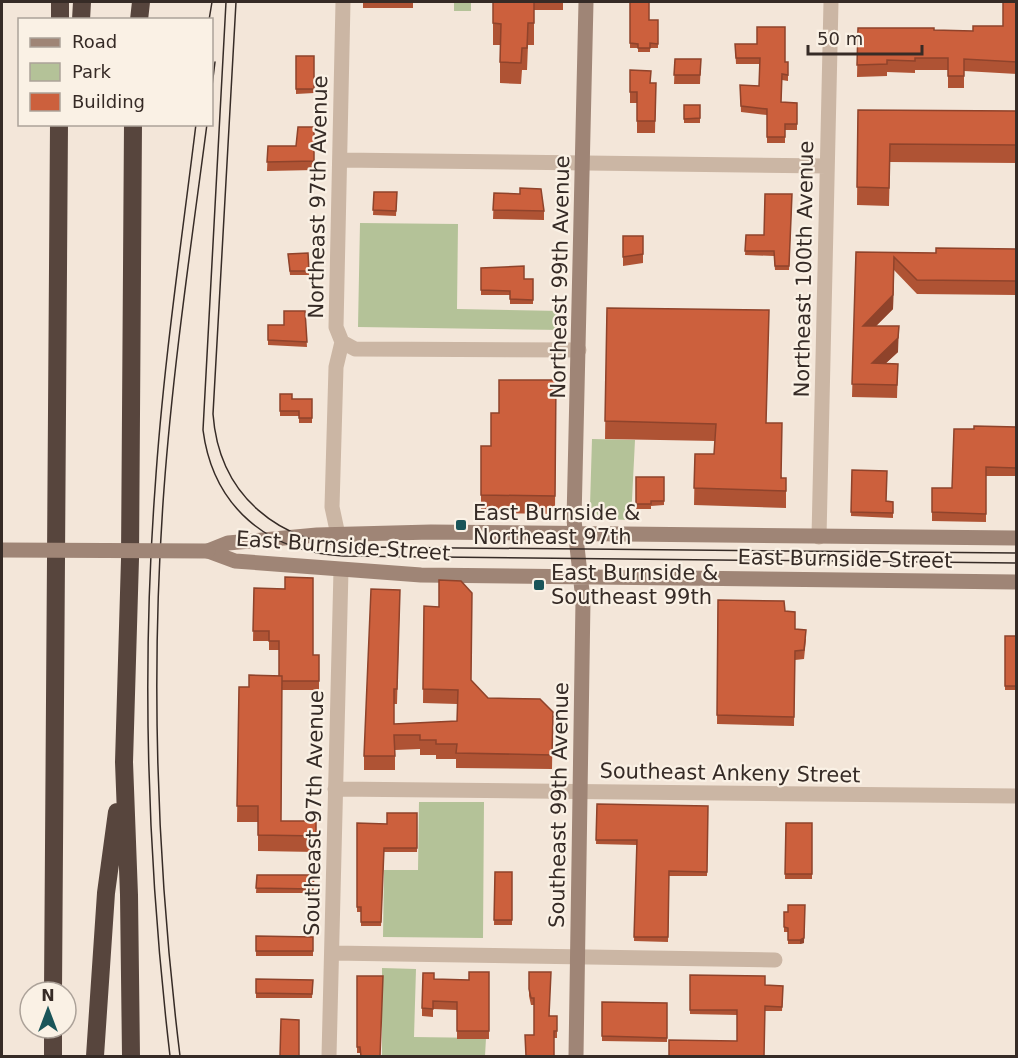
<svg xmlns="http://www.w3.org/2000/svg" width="1018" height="1058" viewBox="0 0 1018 1058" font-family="'DejaVu Sans',sans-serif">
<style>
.green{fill:#b4c298}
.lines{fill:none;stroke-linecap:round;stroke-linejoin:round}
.street{stroke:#cbb6a4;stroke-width:15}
.secondary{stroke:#9f8576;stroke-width:15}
.highway{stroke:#57453d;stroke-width:18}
.tram{stroke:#362b26;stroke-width:1.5}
.secondary-bridge{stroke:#9f8576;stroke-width:15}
.wall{fill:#af5334}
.shaded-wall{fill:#8f432b}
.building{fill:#cc603d;stroke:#8f432b;stroke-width:1.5}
.poi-dot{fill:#1a5559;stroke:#faf1e5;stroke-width:2}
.labels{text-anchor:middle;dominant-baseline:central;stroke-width:4.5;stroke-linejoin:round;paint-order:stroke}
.street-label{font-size:21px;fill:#362b26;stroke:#faf1e5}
.poi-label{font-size:21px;fill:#362b26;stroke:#faf1e5;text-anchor:start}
</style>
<rect width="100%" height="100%" fill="#f3e6d9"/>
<path class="green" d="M454 2H471V11H454Z
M360 223 458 224 457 309 561 311V330L358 327Z
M592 439 635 440 631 520 601 519 590 506Z
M419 802H484L483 938 383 937 384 870H418Z
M382 968 416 969 414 1037 486 1038 485 1056H382Z"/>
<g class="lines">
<path class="street" d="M340 160 827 166
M342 342 355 349 579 350
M338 535 332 507 336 367 342 342 336 327 343 2
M819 537 831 2
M335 789 1016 796
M332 953 775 960
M329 1056 341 570"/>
<path class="secondary" d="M208 551 235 561 421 575 1016 582
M208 551 228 543 317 535 431 532 1016 538
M576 1056 583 600 574 520 586 2"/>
<path class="highway" d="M60 20V2
M81 20 82 2
M139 20 141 2
M53 992 59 124
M53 1056V1028
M95 1056 106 893 117 812
M131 1056 129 895 124 762 130 559 133 124"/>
<path class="tram" d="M226 2 203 430C213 507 268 552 343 556L1016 563
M236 2 213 414C219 496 279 544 359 547L1016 553
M209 20 212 2
M212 86 215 62
M170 1056C148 868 141 678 155 489 163 367 181 246 196 124
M180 1056C157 868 150 678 164 489 173 367 191 246 207 124"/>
<path class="secondary-bridge" d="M2 550 208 551"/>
</g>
<path class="wall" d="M363 2H413V8H363Z
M493 2H563V10H534V45H528L527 70H522L521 84 500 83V45H493Z
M630 2 649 20H658V48H650V52H638V48H630Z
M1017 2V74L964 71V88H948V70H915V73L887 72V76L857 77 858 28 973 31 1003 26Z
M735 44 785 62H788V81L782 80 781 102 797 109V130H785V143H767V115L741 112 740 85 759 86V64H736Z
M296 56H314V93L296 94Z
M675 59H701L700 84H674Z
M630 70 651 83H656L655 133H637V103H630Z
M684 105H700V123H684Z
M858 110 1017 111V163L890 162 889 206 857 205Z
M314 127V170L267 171 268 146H296Z
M374 192H397L396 216 373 215Z
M494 193 544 211V220L493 219Z
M792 194 789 270H775L774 256 745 255 746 235H764Z
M623 236H643V263L623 266Z
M1016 249V295L917 294 894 270 893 309 876 326 898 352 886 363 898 364 897 398 852 397 856 252 936 253Z
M308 253 309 275H290L288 254Z
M481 268 524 279H533V304H510V295H481Z
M607 308 767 423 782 478H786V508L694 505 695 454H714L715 441 605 439Z
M305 311 307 347 268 345V325H284Z
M556 380 555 514 481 513V446H491Z
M280 394 292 399H312V423H299V416H280Z
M1017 427V476H986V522L932 521V488H952L974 429Z
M852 470 886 501 893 502V518L851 516Z
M636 477H664V505L651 506V509H636Z
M254 588 313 655H319V690H282L281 821H316V852L258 851V822H237L239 687H249L279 676V650H269V641H253Z
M400 590 397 704H394V724L457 721V704L423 703 424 606 439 607 471 680 488 698 553 712 552 769 456 768V759H436V755H420V749L395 750V770H364V756Z
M718 600 785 611 795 629 806 639 804 659 795 660 794 726 717 724Z
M1005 636H1017V690H1005Z
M597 804 708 806 707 876H669L668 942 634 941 637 845 596 844Z
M417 813V852H384L381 926H361V912H357V823L387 824Z
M786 823H812V879H785Z
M495 872H512V925H494Z
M257 875H314L313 893H256Z
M784 912H788L804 943 800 944H788V932H784Z
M256 936 313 937V956H256Z
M489 972V1039H457V1010L433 1009V1017L422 1016V1008L434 979 469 980Z
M529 972 550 1016H557V1038H554L534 1005H531L529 996Z
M690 975 783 990 782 1011H765L737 1041V1015L690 1014Z
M357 976 380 1056H360V1053H357Z
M256 979 313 980 312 998H256Z
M602 1002 667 1003V1042L602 1041Z"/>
<path class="shaded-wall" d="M894 270 893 309 863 339V326Z
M899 326 898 352 872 376V363Z
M805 905 804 943 800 944V940Z"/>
<path class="building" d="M493 2H534V23H528L527 48H522L521 63 500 62 501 24 493 23Z
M630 2H649V20H658V44L650 43V48H638V44L630 43Z
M1003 2H1017V62L964 59V76H948V58H915V61L887 60V64L857 65 858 28H934V30L973 31V26H1003Z
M757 27H785V62H788V75L782 74 781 102 797 103V124H785V137H767V109L741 106 740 85 759 86 760 58H736L735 44H757Z
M296 56H314V89H296Z
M675 59H701L700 75H674Z
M630 70 651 71 650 83H656L655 121H637V92H630Z
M684 105H700V118L684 119Z
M858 110 1017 111V145L890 144 889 188 857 187Z
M298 127H314V161L267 162 268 146H296Z
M520 188 541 189 544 211 493 210 494 193 520 194Z
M374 192H397L396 211 373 210Z
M765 194H792L789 266H775L774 251H745L746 235H764Z
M623 236H643V254L623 257Z
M936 248 1016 249V281L917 280 894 257 893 295 863 326H899L898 338 872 363 898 364 897 385 852 384 856 252 936 253Z
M308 253 309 271H290L288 254Z
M524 266V279H533V300L510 299V291L481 290V268Z
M607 308 769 310 766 423H782L781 478H786V491L694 488 695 454H714L716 424 605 421Z
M284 311H305L307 342 268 340V325H284Z
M499 380H556L555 496 481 495V446H491V413H499Z
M280 394H292V399H312V418H299V411H280Z
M974 426 1017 427V468L986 467V514L932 512V488H952L954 429H974Z
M852 470 887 471 886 501 893 502V513L851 512Z
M636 477H664V501H651V504H636Z
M285 577 313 578V655H319V681H282V676H279V641H269V631H253L254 588 285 589Z
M439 580 461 581 472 593 471 680 488 698 540 699 553 712 552 755 456 753 457 744H436V740H420V735H394L395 756H364L371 589 400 590 397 689H394V724L457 721 458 690 423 689 424 606 439 607Z
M718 600 784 601 785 611 795 612V629L806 630 804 650 795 651 794 717 717 715Z
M1005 636H1017V686H1005Z
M249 675 282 676 281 821H316V836L258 835V806H237L239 687H249Z
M597 804 708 806 707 872 669 871 668 937H634L637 840H596Z
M387 813H417V848H384L381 922H361V907H357V823L387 824Z
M786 823H812V874H785Z
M495 872H512V920H494Z
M257 875H314L313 889 256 888Z
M788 905H805L804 938 800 940H788V928L784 927V912H788Z
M256 936 313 937V951H256Z
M469 972H489V1031H457V1002L433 1001V1009L422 1008 423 973H434V979L469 980Z
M529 972H551L549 1016H557V1031H554V1056H526L525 1035H534V998H531L529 989Z
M690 975 765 976V985L783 986 782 1007 765 1006 764 1056H669V1040L737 1041V1010H690Z
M357 976H383L380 1056H361L360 1047H357Z
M256 979 313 980 312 994 256 993Z
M602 1002 667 1003V1038L602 1036Z
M281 1019 299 1020V1056H280Z"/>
<g class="poi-dot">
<rect x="455" y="519" width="12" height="12" rx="3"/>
<rect x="533" y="579" width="12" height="12" rx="3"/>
</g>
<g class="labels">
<g class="street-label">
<text transform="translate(318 197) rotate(-89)">Northeast 97th Avenue</text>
<text transform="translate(804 269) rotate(-89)">Northeast 100th Avenue</text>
<text transform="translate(560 277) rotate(-89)">Northeast 99th Avenue</text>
<text transform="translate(343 546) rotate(4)">East Burnside Street</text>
<text transform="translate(845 559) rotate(1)">East Burnside Street</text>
<text transform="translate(730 773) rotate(1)">Southeast Ankeny Street</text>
<text transform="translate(559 805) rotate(-89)">Southeast 99th Avenue</text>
<text transform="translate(314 813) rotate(-89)">Southeast 97th Avenue</text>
</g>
<g class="poi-label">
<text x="473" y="513">East Burnside &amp;<tspan x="473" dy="24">Northeast 97th</tspan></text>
<text x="551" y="573">East Burnside &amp;<tspan x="551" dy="24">Southeast 99th</tspan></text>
</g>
</g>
<rect width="1018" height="1058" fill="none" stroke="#362b26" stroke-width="6"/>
<rect x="18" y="18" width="195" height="108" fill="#faf1e5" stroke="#aca299" stroke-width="1.5"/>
<rect x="30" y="38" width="30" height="9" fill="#9f8576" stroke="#aca299" stroke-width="1.5"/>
<text x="72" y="48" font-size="18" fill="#362b26">Road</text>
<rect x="30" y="63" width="30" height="18" fill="#b4c298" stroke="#aca299" stroke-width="1.5"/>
<text x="72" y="78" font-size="18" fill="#362b26">Park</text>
<rect x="30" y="93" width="30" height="18" fill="#cc603d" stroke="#aca299" stroke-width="1.5"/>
<text x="72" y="108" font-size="18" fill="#362b26">Building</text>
<g transform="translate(48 1010)"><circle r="28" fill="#faf1e5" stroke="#aca299" stroke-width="1.5"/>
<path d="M0-4.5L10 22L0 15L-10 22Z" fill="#1a5559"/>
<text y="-9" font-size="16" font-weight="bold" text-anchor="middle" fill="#362b26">N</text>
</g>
<path d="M808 45v9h114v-9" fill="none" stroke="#362b26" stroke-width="3"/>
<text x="817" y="45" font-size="18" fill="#362b26" stroke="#faf1e5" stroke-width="4.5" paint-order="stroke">50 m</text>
</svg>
